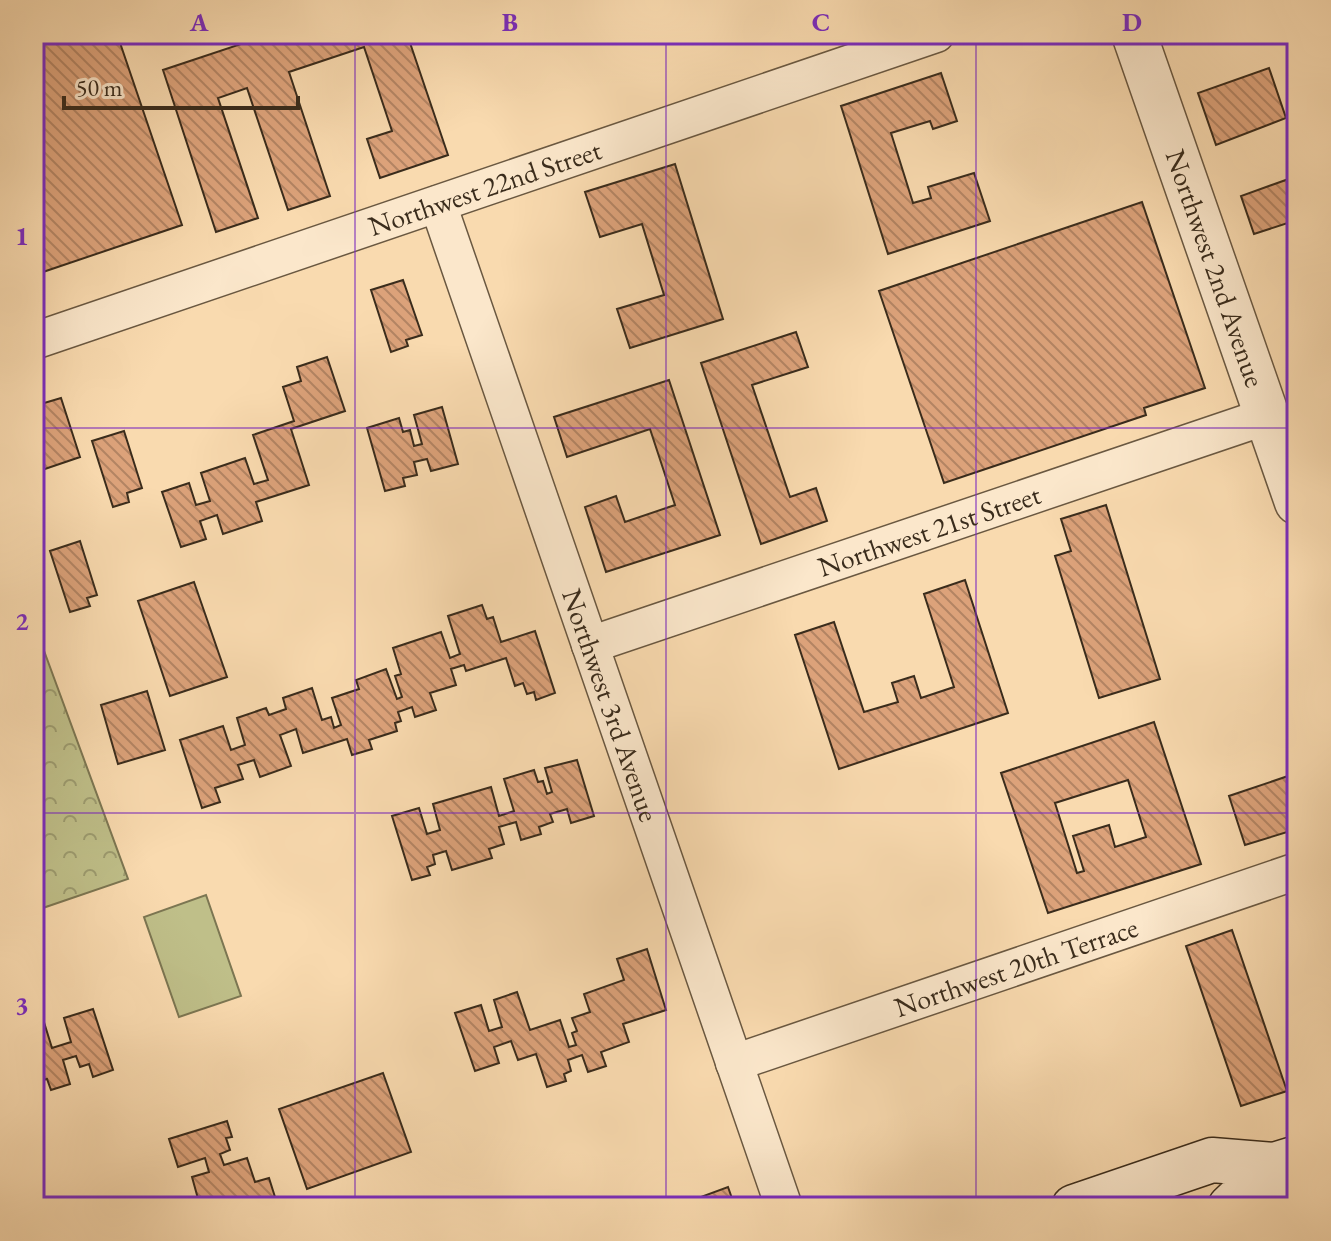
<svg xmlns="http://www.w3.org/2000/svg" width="1331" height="1241" viewBox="0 0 1331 1241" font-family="'EB Garamond',serif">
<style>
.grass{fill:#bfbf89;stroke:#7c7652;stroke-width:2}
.park{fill:url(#park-crowns);stroke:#7c7652;stroke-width:2}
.building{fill:url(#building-back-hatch);stroke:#3a2c1c;stroke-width:2;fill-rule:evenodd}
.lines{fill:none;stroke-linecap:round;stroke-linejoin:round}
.minor-casing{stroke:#6a5841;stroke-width:39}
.tertiary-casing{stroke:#6a5841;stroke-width:47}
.secondary-casing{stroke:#3a2c1c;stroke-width:47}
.minor{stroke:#fbe7cb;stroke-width:36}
.tertiary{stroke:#fbe7cb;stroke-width:44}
.secondary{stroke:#fbe7cb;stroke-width:44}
.grid{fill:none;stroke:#7b2cbf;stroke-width:2;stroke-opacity:0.55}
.labels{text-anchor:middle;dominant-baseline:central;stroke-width:8;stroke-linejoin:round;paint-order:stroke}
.street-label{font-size:28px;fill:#3a2c1c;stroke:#fbe7cb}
.neatline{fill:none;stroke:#7b2cbf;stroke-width:3}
.grid-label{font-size:26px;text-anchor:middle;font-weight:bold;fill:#7b2cbf}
</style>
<defs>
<pattern id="park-crowns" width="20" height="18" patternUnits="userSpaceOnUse" patternTransform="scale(2)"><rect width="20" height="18" fill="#bfbf89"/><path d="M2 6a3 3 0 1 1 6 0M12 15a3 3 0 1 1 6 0" fill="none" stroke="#9c9b6f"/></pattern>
<pattern id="building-back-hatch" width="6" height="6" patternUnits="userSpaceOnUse" patternTransform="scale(2)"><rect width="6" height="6" fill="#dca27a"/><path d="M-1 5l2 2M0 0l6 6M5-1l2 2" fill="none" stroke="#b38463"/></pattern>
</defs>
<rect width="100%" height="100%" fill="#f9daaf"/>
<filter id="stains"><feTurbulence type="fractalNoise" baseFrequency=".0025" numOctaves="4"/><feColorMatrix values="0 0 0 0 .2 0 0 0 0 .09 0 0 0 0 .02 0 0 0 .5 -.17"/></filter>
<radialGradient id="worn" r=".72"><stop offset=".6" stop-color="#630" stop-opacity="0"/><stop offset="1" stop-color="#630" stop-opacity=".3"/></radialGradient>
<path class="grass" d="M206 895 241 996 179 1017 144 917Z"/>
<path class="park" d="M36 629 128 879 34 911V630Z"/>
<path class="building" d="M34 34H117L182 225 34 275Z
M271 34H407L448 155 380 178 367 139 392 131 364 47 289 72 330 196 288 210 247 88 218 98 258 218 216 232 163 70Z
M1269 68 1286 118 1216 145 1198 93Z
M941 73 957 121 933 129 930 121 891 133 913 203 931 198 928 187 974 173 990 221 888 254 841 106Z
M675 164 723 319 630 348 617 309 664 295 642 224 600 237 585 192Z
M1297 176V220L1254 234 1241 196Z
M1142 202 1205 388 1144 408 1146 415 944 483 879 291Z
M403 280 422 335 406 340 408 346 391 352 371 290Z
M796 332 808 367 752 385 790 497 816 488 827 521 761 544 701 363Z
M327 357 345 411 291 429 309 485 256 502 262 521 223 534 217 515 200 521 206 539 181 547 162 492 189 483 196 505 210 501 201 473 245 458 254 484 268 480 253 435 294 421 283 387 301 381 297 367Z
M669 380 720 535 606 572 585 507 616 496 625 522 675 505 650 429 567 457 554 417Z
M61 398 80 457 42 470 38 459 34 461V406Z
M442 407 458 464 431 471 427 459 414 462 417 475 403 478 405 486 385 491 367 428 399 418 403 432 410 430 414 446 422 444 414 415Z
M124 431 142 488 127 493 129 502 113 507 92 441Z
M1106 505 1160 679 1099 698 1055 556 1071 551 1061 519Z
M80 541 97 595 87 598 90 606 70 612 50 551Z
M965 580 1008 713 839 769 795 635 834 622 864 712 898 702 892 683 914 676 921 698 954 687 924 594Z
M194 582 227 677 170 696 138 601Z
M482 605 487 619 493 617 501 642 535 631 555 693 536 700 534 692 527 694 523 683 515 686 506 658 466 671 464 665 451 669 456 685 430 693 436 710 415 717 412 707 398 712 401 721 395 723 397 731 369 740 372 749 352 755 347 739 303 753 296 729 280 735 291 766 260 777 254 760 238 765 243 779 215 788 220 802 202 808 180 740 223 726 231 750 245 745 237 718 266 708 269 715 286 709 283 698 312 688 322 720 331 717 334 728 341 725 332 698 359 689 356 680 386 669 397 699 402 697 395 676 401 674 393 648 441 632 450 658 460 654 448 616Z
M147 691 165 750 118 764 101 705Z
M1154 722 1201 864 1048 913 1001 773ZM1128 780 1146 837 1115 847 1109 825 1073 836 1084 871 1077 873 1055 803Z
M577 760 594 816 571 823 567 809 550 814 553 822 539 827 541 834 521 840 516 822 499 827 504 844 489 849 492 858 452 870 446 851 433 855 435 864 427 867 430 875 412 880 392 816 419 808 427 834 440 830 433 804 491 787 499 816 514 811 504 779 534 770 538 782 543 781 547 794 552 792 545 768Z
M1297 773V829L1245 845 1229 796Z
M1232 930 1287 1091 1241 1106 1186 946Z
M647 949 666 1010 623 1024 629 1042 601 1052 606 1066 588 1072 582 1055 568 1060 571 1071 564 1074 566 1081 547 1087 536 1054 518 1060 511 1041 494 1047 499 1063 475 1071 455 1013 481 1005 489 1031 502 1027 494 1000 517 992 530 1030 560 1020 569 1047 576 1045 572 1033 577 1031 572 1018 590 1012 584 994 624 980 617 959Z
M93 1009 113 1070 93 1077 89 1064 80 1067 76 1056 63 1060 70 1084 51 1090 47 1079 35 1082 34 1022 43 1019 52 1048 71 1042 64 1018Z
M383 1073 411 1152 307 1189 279 1109Z
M227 1121 232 1137 226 1138 230 1150 220 1154 224 1165 247 1158 255 1182 269 1178 275 1197 254 1203 255 1207H224L222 1199 200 1206 192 1177 209 1172 205 1158 178 1167 169 1139Z
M728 1187 735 1207H701L698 1198Z
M678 1200 681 1207H657Z"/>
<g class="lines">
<g class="minor-casing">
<g id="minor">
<path id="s1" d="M438 204 784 1207"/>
<path id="s2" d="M34 341 936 34"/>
<path id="s3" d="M590 645 1267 416"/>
<path id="s4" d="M734 1063 1297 871"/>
<path d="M1274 1165 1288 1207"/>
</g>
</g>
<g class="tertiary-casing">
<g id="tertiary">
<path id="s5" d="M1134 34 1297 502"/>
</g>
</g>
<g class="secondary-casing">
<path id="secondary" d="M1074 1207 1212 1160 1274 1165 1297 1158
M1230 1207 1274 1165"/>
</g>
<use href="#minor" class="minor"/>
<use href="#tertiary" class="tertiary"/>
<use href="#secondary" class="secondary"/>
</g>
<path class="grid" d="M355 34V1207M666 34V1207M976 34V1207M34 428H1297M34 813H1297"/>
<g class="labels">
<g class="street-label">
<text stroke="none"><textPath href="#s2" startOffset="476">Northwest 22nd Street</textPath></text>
<text stroke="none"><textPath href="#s5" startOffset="248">Northwest 2nd Avenue</textPath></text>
<text stroke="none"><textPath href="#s3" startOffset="358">Northwest 21st Street</textPath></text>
<text stroke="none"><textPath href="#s1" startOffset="530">Northwest 3rd Avenue</textPath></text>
<text stroke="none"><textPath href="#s4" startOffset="298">Northwest 20th Terrace</textPath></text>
</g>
</g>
<rect width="1331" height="1241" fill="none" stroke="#f9daaf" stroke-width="88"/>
<path d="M64 96v12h234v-12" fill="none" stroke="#3a2c1c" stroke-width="4"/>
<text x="76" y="96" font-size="24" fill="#3a2c1c" stroke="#fbe7cb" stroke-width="6" paint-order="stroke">50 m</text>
<rect x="44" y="44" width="1243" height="1153" class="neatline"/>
<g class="grid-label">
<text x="199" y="31">A</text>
<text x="510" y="31">B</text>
<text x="821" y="31">C</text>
<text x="1132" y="31">D</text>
<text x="22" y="245">1</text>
<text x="22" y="630">2</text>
<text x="22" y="1014">3</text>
</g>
<rect width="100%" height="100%" filter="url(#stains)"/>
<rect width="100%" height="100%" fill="url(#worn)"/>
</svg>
